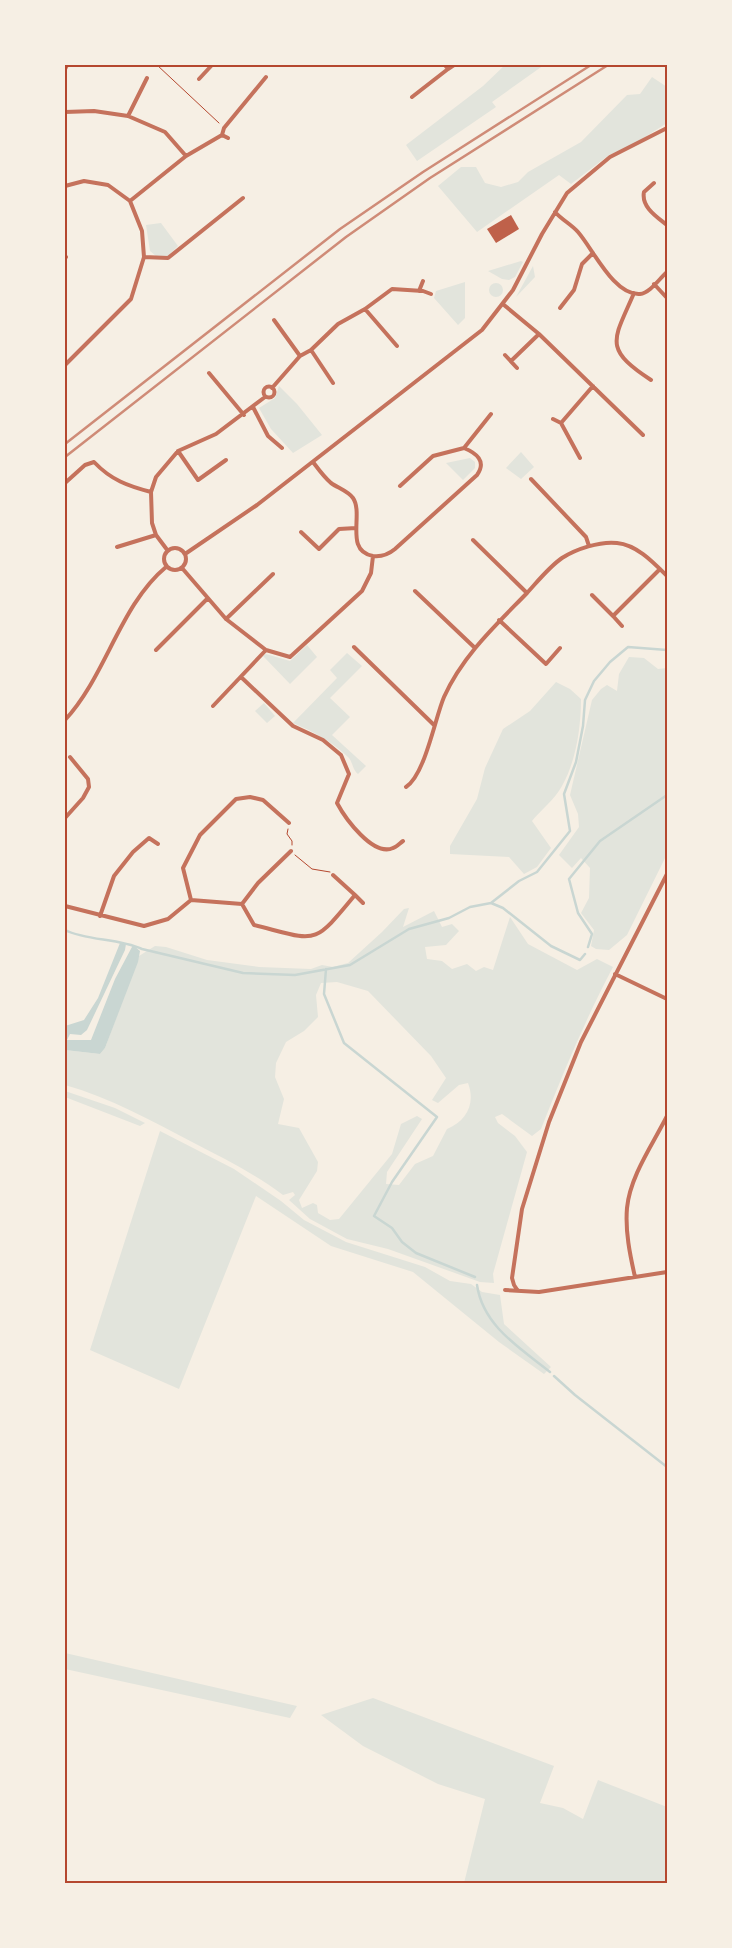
<svg xmlns="http://www.w3.org/2000/svg" width="732" height="1948" viewBox="0 0 732 1948" font-family="Signika,sans-serif">
<style>
.green{fill:#e2e4dc;fill-rule:evenodd}
.water{fill:#c9d6d2}
.lines{fill:none;stroke-linecap:round;stroke-linejoin:round}
.stream{stroke:#c9d6d2;stroke-width:2.5}
.building{fill:#bf614a}
.path{stroke:#b5482f;stroke-width:1}
.minor{stroke:#c5725c;stroke-width:4}
.rail{stroke:#cf8b77;stroke-width:2.5}
.neatline{fill:none;stroke:#b5482f;stroke-width:2}
</style>
<rect width="100%" height="100%" fill="#f6efe4"/>
<path class="green" d="M505 65H544L492 102 496 107 417 161 406 145 483 86Z
M652 77 667 87V123L631 146 609 155 571 184 559 175 477 232 438 186 461 167H476L485 183 501 187 518 182 528 172 581 142 627 95 640 94Z
M161 223 178 246 168 256H156L150 251 146 225Z
M521 261 523 262 515 277 509 280 502 279 488 271Z
M533 266 535 277 516 297Z
M465 282V318L458 325 434 298 436 291Z
M489 290a7 7 0 1 1 14 0a7 7 0 1 1-14 0Z
M279 386 297 404 322 435 293 453 271 429 259 408 275 398Z
M521 452 534 467 521 479 506 468Z
M470 458 475 462V468L463 480 446 463Z
M307 645 317 657 290 684 263 656 266 654 290 661Z
M347 653 362 666 330 698 350 717 332 735 366 766 358 774C352 769 353 762 348 757 331 741 314 732 293 723L337 678 330 670Z
M629 657 644 658 658 669 667 668V854L627 935 609 950 596 949 591 946 594 930 581 913 589 898 590 868 581 858 572 868 559 855 579 827 578 814 570 795 592 700 601 689 607 685 617 691 619 674Z
M556 682 570 689 581 699C581 728 576 761 562 786 555 799 541 810 532 821L551 848 537 867 524 874 509 857 450 854V846L477 799 485 768 503 729 530 711Z
M264 703 275 716 267 723 255 711Z
M409 908 403 927 434 911 442 927 452 924 459 931 446 945 425 947 427 959 442 961 452 969 467 964 476 971 484 967 493 970 510 917 528 944 577 970 597 959 613 967C585 1020 563 1073 541 1129L532 1136 502 1114 495 1117 498 1123 515 1136 527 1152 493 1274 494 1283 480 1282 388 1249 347 1239 310 1219 289 1200 295 1195 293 1192 283 1195C255 1174 225 1159 194 1143 152 1121 111 1098 65 1085V1050L100 1054 105 1048 139 956 155 946 166 947 207 960 259 967 311 969 322 965 333 967 348 963 382 932 404 909ZM337 982 368 991 431 1056 446 1078 432 1100 438 1103 459 1085 468 1083C476 1104 466 1121 447 1129L433 1156 415 1164 399 1185 386 1184 387 1172 422 1119 417 1116 401 1124 392 1154 339 1219 330 1220 318 1213 317 1205 313 1203 302 1208 299 1200 317 1171 318 1162 299 1128 278 1124 284 1099 275 1077 276 1063 286 1042 304 1031 318 1017 316 995 321 983Z
M65 1091 115 1108 145 1123 140 1126 65 1097Z
M160 1131 234 1169 281 1201 304 1220 346 1242 425 1267 450 1281 471 1284 482 1292 500 1295 504 1324 551 1367 544 1374 499 1342 413 1272 331 1246 256 1196 179 1389 90 1350Z
M65 1653 297 1706 290 1718 65 1669Z
M373 1698 554 1766 540 1803 563 1808 583 1819 598 1780 667 1807V1883H464L485 1799 438 1784 363 1746 321 1715Z"/>
<path class="water" d="M120 943 126 944 125 950 87 1030 81 1035 70 1034 67 1040H91L115 979 133 945 140 951 138 962 105 1048 100 1054 65 1050V1026L84 1020 98 998Z"/>
<g class="lines">
<path class="stream" d="M491 903 503 908 551 946 580 960 585 954
M65 930C87 941 118 938 142 949L243 973 295 975 350 965 409 929 449 918 470 907 491 903 519 881 537 872 570 831 564 794 576 762 583 726 585 700 594 681 610 662 628 647 667 650
M588 947 592 934 578 913 569 879 600 841 667 795
M326 969 324 994 344 1043 437 1117 392 1182 374 1216 392 1228 402 1242 416 1253 475 1277
M477 1285C483 1326 520 1348 550 1372
M554 1376 575 1395 667 1467"/>
</g>
<path class="building" d="M511 215 519 229 496 243 487 229Z"/>
<g class="lines">
<path class="path" d="M157 65 219 123
M288 829 287 834 292 841V845
M295 855 312 869 330 872"/>
<path class="minor" d="M445 65 448 69 454 65
M65 69 67 65
M199 79 212 65
M412 97 448 69
M65 112 94 111 128 116 165 132 186 156
M128 116 147 78
M222 135 224 128 266 77
M654 183 644 192C641 207 657 217 667 225
M65 186 84 181 108 185 130 201 142 231 144 257 131 299 65 365
M130 201 186 156 222 135 228 138
M555 212C562 220 571 224 578 232 593 249 614 296 640 294 650 293 659 279 667 272
M144 257 168 258 243 198
M65 258 66 257
M654 284 667 298
M419 291 423 281
M634 293C614 340 602 348 651 380
M504 305 539 334 643 435
M560 308 574 290 582 264 593 253
M365 309 397 346
M274 320 300 356
M311 350 333 383
M505 355 517 368
M511 361 539 334
M209 373 244 415
M263.5 392a5.5 5.5 0 1 1 11 0a5.5 5.5 0 1 1-11 0Z
M272 388 300 356 311 350 338 324 365 309 392 289 423 291 431 294
M253 407 268 436 282 448
M553 419 561 423
M178 451 198 480 226 460
M580 458 561 423 593 386
M313 462C319 470 324 477 331 483 338 488 348 491 353 498 364 514 344 551 373 556 382 557 389 554 395 549L477 475C487 461 476 453 464 448
M531 479 586 537 589 546
M65 483 85 465 94 462C111 480 128 486 151 492
M400 486 433 456 464 448 491 414
M301 532 319 549 339 529 356 528
M473 540 527 593
M117 547 156 535
M164 559a11 11 0 1 1 22 0a11 11 0 1 1-22 0Z
M168 551 156 535 152 523 151 492 156 477 178 451 216 434 265 397
M185 554 257 505 482 330 513 290 542 234 567 193 610 157 667 128
M182 568 226 619 266 650 290 657 362 591 371 573 373 556
M415 591 475 648
M592 595 613 616 660 569
M613 616 622 626
M226 619 273 574
M499 620 546 664 560 648
M354 647 434 725
M156 650 207 599
M241 677 293 726 323 740 341 755 349 774 337 803C345 818 373 857 393 848 397 847 400 843 403 841
M213 706 266 650
M65 720C106 676 120 605 166 567
M406 787C425 775 435 718 444 697 463 655 496 625 527 593 538 581 549 567 562 558 576 549 600 541 617 543 637 545 653 562 667 576
M65 818 83 798 89 787 88 779 70 757
M355 895 363 903
M191 900 183 868 200 835 236 799 250 797 263 800 289 823
M242 904 258 883 291 851
M65 906 144 926 168 919 191 900 242 904 254 925C318 941 312 947 355 895L333 875
M100 916 114 876 133 852 149 838 158 844
M615 974 667 999
M635 1277C630 1255 625 1231 627 1208 630 1176 653 1144 667 1116
M505 1290 539 1292 667 1272
M518 1291 514 1285 512 1278 522 1209 549 1122 581 1042 667 874"/>
<path class="rail" d="M65 444 340 229 423 172 591 65
M65 457 346 237 430 178 608 65"/>
</g>
<rect width="732" height="1948" fill="none" stroke="#f6efe4" stroke-width="132"/>
<rect x="66" y="66" width="600" height="1816" class="neatline"/>
</svg>
